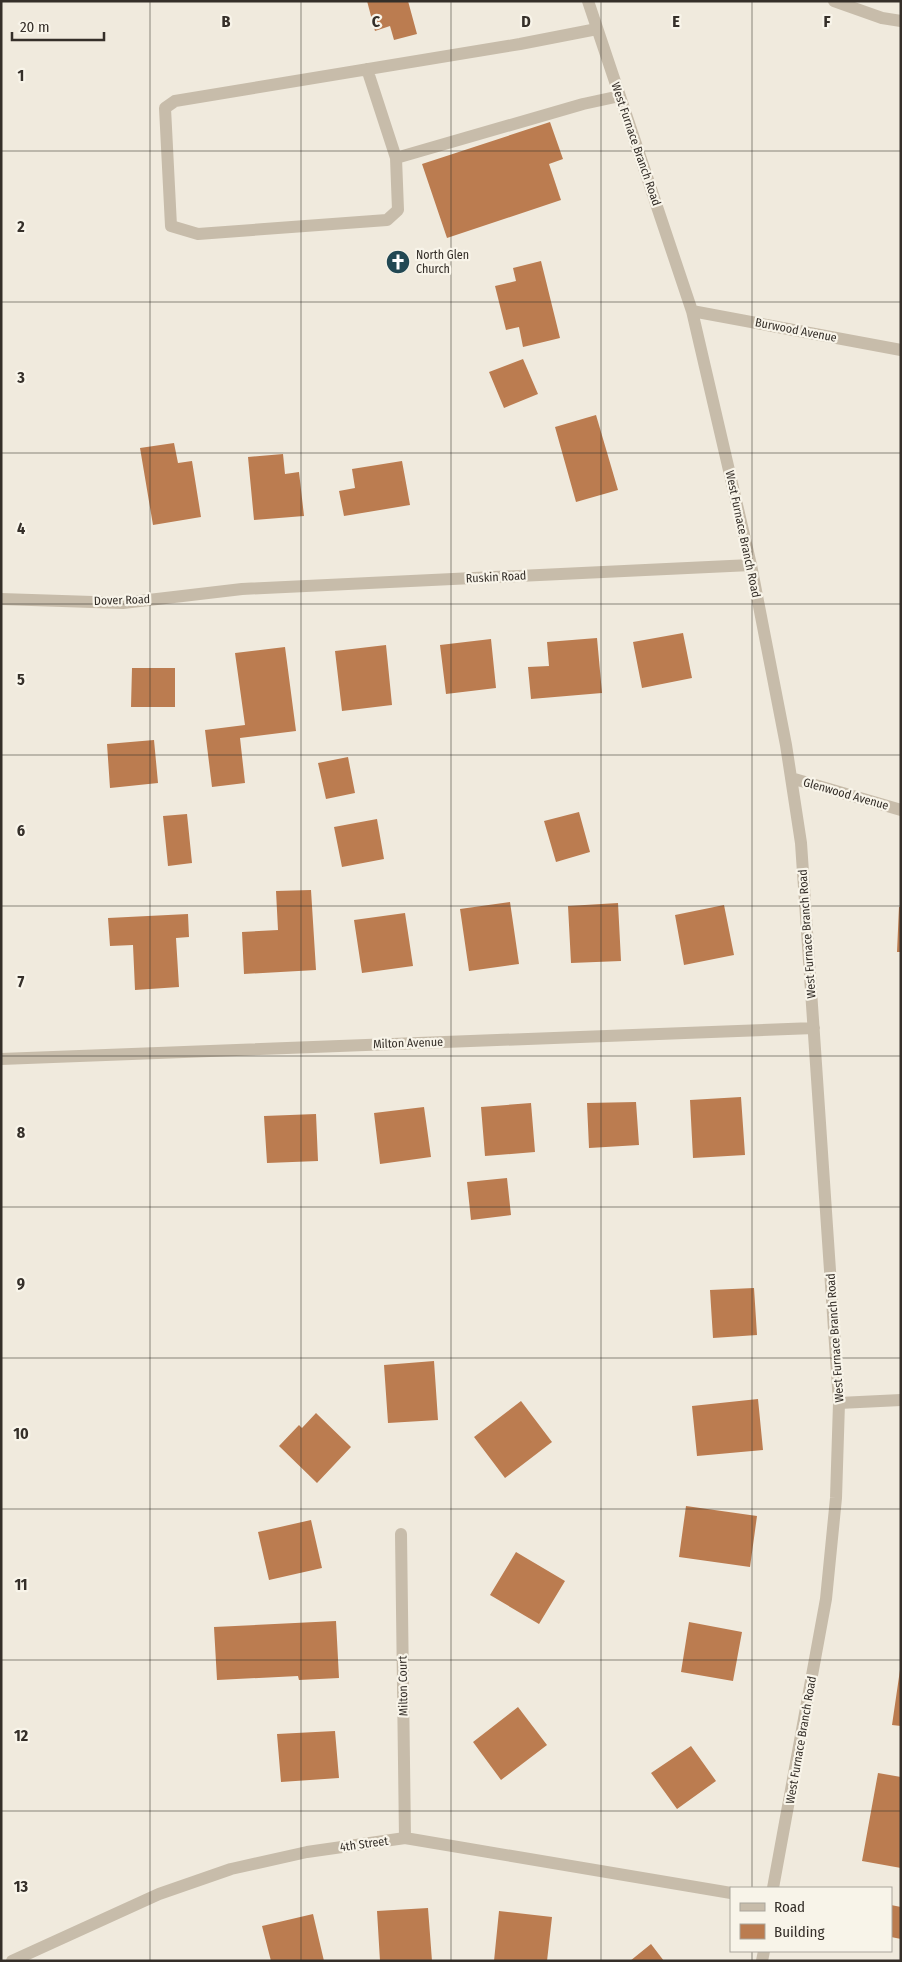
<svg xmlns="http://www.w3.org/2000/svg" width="902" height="1962" viewBox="0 0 902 1962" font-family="'Fira Sans Condensed',sans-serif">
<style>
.building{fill:#bb7c50}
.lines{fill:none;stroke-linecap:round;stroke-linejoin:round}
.minor{stroke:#c7bcaa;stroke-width:12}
.grid{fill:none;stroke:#352f29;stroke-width:1;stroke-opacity:0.55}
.labels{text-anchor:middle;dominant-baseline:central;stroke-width:4.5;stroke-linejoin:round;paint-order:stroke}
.street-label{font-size:12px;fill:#352f29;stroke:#f8f4e9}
.poi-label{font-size:12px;fill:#352f29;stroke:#f8f4e9;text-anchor:start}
.grid-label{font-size:16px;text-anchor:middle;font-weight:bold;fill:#352f29;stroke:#f8f4e9;stroke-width:4.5;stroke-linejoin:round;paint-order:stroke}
</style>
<rect width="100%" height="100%" fill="#f0eadd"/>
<path class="building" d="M367 1H408L417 34 394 40 390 26 375 31Z
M550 122 563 159 549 164 561 200 447 238 422 164Z
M541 261 560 338 523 347 519 327 506 330 495 286 516 281 513 268Z
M523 359 538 394 504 408 489 372Z
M596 415 618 490 576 502 555 427Z
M174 443 178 463 192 461 201 517 153 525 140 448Z
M283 454 285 474 299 472 304 516 254 520 248 457Z
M402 461 410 505 344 516 339 491 355 488 352 469Z
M683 633 692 678 642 688 633 642Z
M597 638 602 693 531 699 528 667 549 666 547 642Z
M491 639 496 688 446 694 440 645Z
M386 645 392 705 342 711 335 651Z
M285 647 296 731 240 738 245 783 212 787 205 730 245 725 235 653Z
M132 668H175V707H131Z
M154 740 158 783 110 788 107 744Z
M348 757 355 793 326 799 318 763Z
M579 812 590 852 556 862 544 821Z
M187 814 192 863 168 866 163 816Z
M377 819 384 859 342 867 334 827Z
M311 890 316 970 244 974 242 932 278 930 276 891Z
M510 902 519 964 469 971 460 909Z
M618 903 621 961 571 963 568 906Z
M724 905 734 955 684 965 675 915Z
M899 907H901V952H897Z
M405 913 413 966 362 973 354 920Z
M188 914 189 937 176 938 179 987 135 990 133 945 110 946 108 918Z
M741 1097 745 1155 693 1158 690 1100Z
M636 1102 639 1145 589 1148 587 1103Z
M531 1103 535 1152 485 1156 481 1107Z
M424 1107 431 1157 380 1164 374 1113Z
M316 1114 318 1161 267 1163 264 1116Z
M507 1178 511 1215 471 1220 467 1182Z
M754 1288 757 1335 713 1338 710 1290Z
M434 1361 438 1420 388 1423 384 1365Z
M758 1399 763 1450 697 1456 692 1406Z
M521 1401 552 1442 505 1478 474 1437Z
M316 1413 351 1447 317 1483 279 1446 299 1425 302 1428Z
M686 1506 757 1516 750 1567 679 1557Z
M311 1520 322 1568 269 1580 258 1532Z
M516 1552 565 1581 539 1624 490 1595Z
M336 1621 339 1678 299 1680 298 1676 217 1680 214 1627Z
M689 1622 742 1632 733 1681 681 1672Z
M900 1670H901V1726L892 1725Z
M518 1707 547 1745 501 1780 473 1742Z
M335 1731 339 1778 281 1782 277 1734Z
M691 1746 716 1781 677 1809 651 1773Z
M878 1773 901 1777V1868L862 1861Z
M891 1905 901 1907V1939L891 1937Z
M428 1908 432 1961H380L377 1911Z
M499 1911 552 1917 547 1961H494Z
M313 1914 324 1961H271L262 1926Z
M651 1944 664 1961H630Z"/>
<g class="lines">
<path class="minor" d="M588 1 692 311 751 565 786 745 801 843 839 1403 836 1498 826 1599 773 1888
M834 1 882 18 901 21
M367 69 396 158 398 210 387 220 198 234 171 226 165 108 175 101 520 44 597 29
M396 158 583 104 620 96
M692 311 901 350
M1 599 123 603 242 589 751 565
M791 778 901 810
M1 1059 814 1028
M839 1403 901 1400
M401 1534 405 1838
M12 1961 159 1894 231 1869 307 1852 405 1838 731 1893
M762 1961 764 1951"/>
</g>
<path class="grid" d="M150 1V1961M301 1V1961M451 1V1961M601 1V1961M752 1V1888M1 151H901M1 302H901M1 453H901M1 604H901M1 755H901M1 906H901M1 1056H901M1 1207H901M1 1358H901M1 1509H901M1 1660H901M1 1811H901M752 1951V1961"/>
<defs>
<g id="church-disc" transform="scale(1.25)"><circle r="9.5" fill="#224853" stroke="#f8f4e9"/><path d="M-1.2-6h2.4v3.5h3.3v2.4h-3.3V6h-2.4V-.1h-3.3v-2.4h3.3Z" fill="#fff"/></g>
</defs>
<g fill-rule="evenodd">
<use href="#church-disc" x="398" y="262"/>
</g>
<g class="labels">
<g class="street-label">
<text transform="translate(636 144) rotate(71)">West Furnace Branch Road</text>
<text transform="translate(796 330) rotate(11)">Burwood Avenue</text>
<text transform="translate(743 534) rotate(78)">West Furnace Branch Road</text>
<text transform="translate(496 577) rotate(-3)">Ruskin Road</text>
<text transform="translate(122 600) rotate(-2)">Dover Road</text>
<text transform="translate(846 794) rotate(16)">Glenwood Avenue</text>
<text transform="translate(807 934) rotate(-94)">West Furnace Branch Road</text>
<text transform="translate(408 1043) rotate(-2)">Milton Avenue</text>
<text transform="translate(835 1338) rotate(-94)">West Furnace Branch Road</text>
<text transform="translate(403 1686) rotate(-91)">Milton Court</text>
<text transform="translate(801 1740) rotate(-80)">West Furnace Branch Road</text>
<text transform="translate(364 1844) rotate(-8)">4th Street</text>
</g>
<g class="poi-label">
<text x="416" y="255">North Glen<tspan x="416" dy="14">Church</tspan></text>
</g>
</g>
<g class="grid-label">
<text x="226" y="27">B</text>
<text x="376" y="27">C</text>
<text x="526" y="27">D</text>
<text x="676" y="27">E</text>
<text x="827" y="27">F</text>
<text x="21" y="81">1</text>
<text x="21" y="232">2</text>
<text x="21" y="383">3</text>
<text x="21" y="534">4</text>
<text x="21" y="685">5</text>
<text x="21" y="836">6</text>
<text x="21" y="987">7</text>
<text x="21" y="1138">8</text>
<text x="21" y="1289">9</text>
<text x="21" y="1439">10</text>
<text x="21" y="1590">11</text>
<text x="21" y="1741">12</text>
<text x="21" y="1892">13</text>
</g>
<rect width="902" height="1962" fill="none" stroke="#352f29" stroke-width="5"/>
<rect x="730" y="1887" width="162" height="65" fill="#f8f4e9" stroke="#aaa59c"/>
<rect x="740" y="1903" width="25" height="8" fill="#c7bcaa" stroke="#aaa59c"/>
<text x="774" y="1912" font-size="15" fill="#352f29">Road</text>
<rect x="740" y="1924" width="25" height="15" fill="#bb7c50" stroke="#aaa59c"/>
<text x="774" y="1937" font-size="15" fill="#352f29">Building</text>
<path d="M12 32v8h92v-8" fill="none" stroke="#352f29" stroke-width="2.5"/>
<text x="20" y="32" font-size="15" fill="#352f29" stroke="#f8f4e9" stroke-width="4" paint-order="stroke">20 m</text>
</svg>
